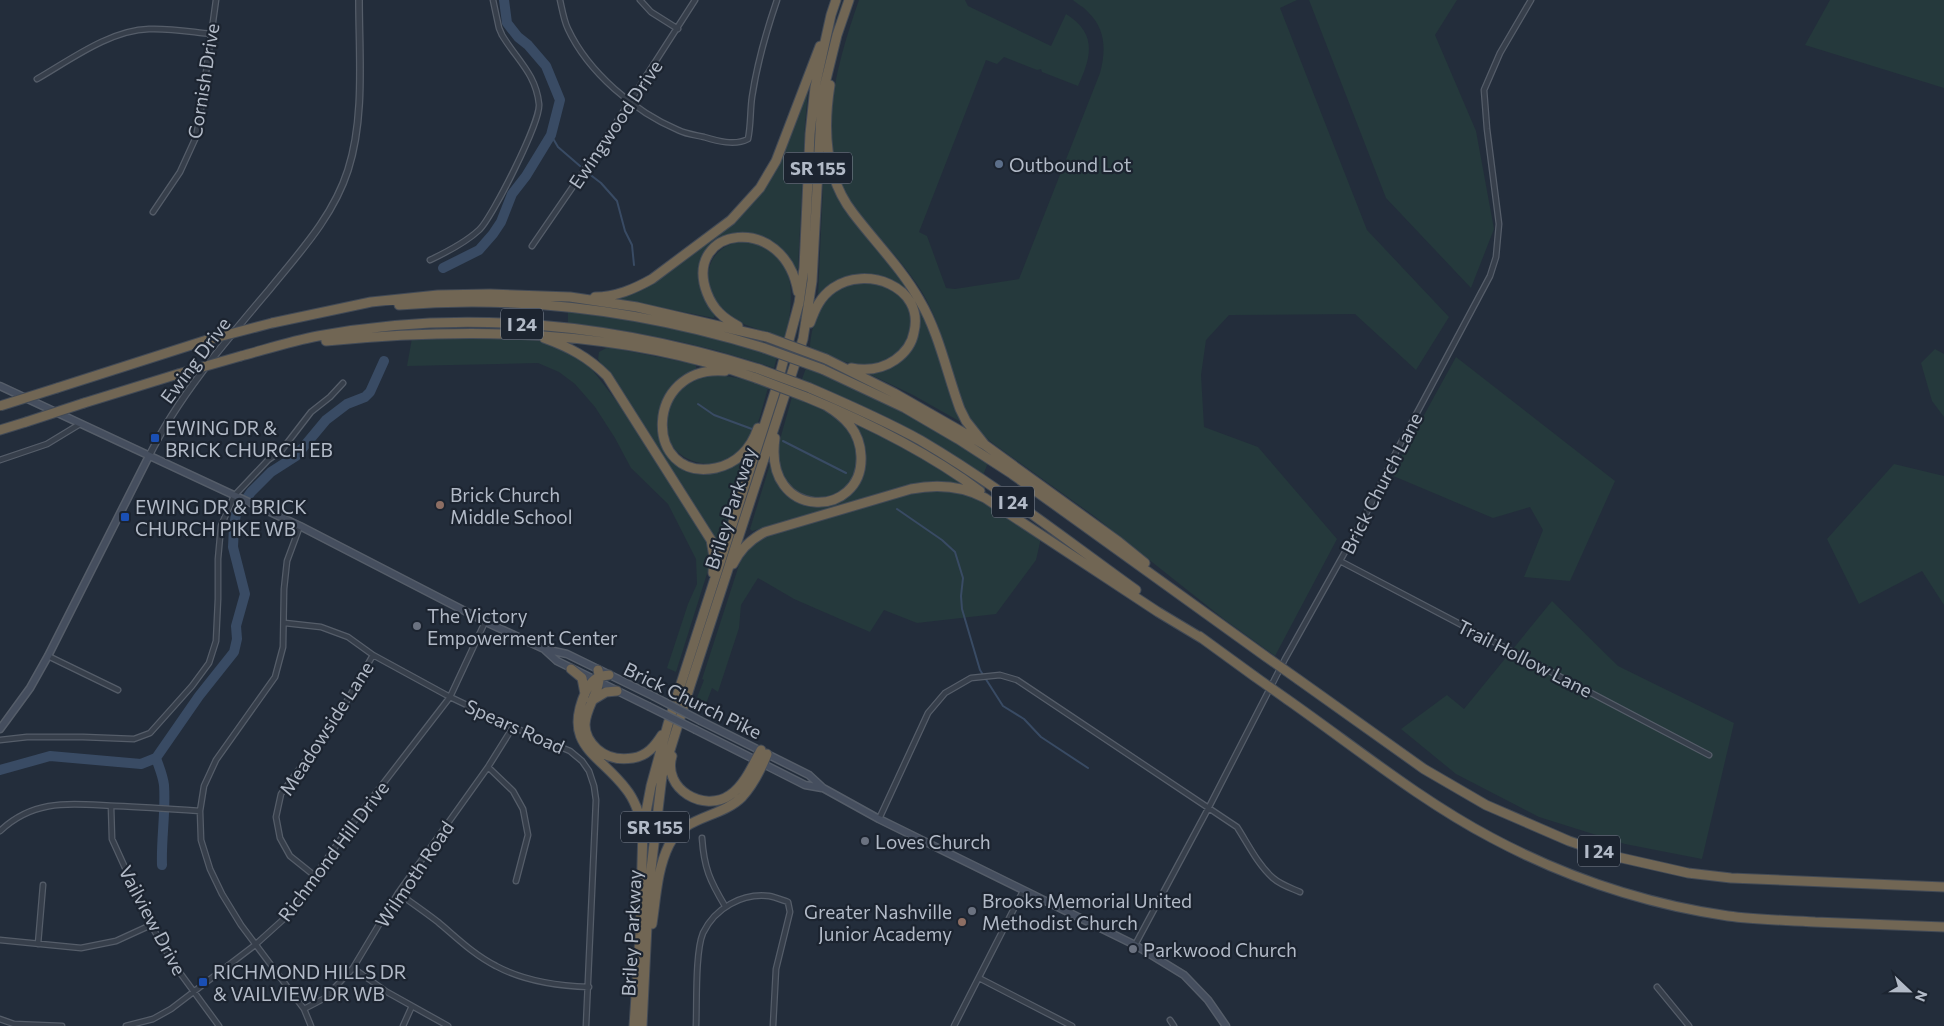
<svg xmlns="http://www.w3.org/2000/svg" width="1944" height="1026" viewBox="0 0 1944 1026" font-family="Commissioner,sans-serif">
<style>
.green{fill:#25393c}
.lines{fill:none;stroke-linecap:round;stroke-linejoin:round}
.stream{stroke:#394b64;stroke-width:2}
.river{stroke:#394b64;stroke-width:10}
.minor-casing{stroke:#555d69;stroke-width:7}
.tertiary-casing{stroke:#555d69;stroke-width:8}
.secondary-casing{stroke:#555d69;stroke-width:9}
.motorway-casing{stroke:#424a56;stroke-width:11}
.minor{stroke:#373f4b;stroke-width:4.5}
.tertiary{stroke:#373f4b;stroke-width:5.5}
.secondary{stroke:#454e5e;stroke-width:6}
.motorway{stroke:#716654;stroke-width:9}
.secondary-bridge-casing{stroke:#555d69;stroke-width:9;stroke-linecap:butt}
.motorway-bridge-casing{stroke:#424a56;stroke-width:11;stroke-linecap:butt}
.secondary-bridge{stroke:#454e5e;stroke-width:6}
.motorway-bridge{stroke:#716654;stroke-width:9}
.service-dot{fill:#5c6f8a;stroke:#1c2430;stroke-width:2}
.transit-dot{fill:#1a4fb4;stroke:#1c2430;stroke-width:2}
.education-dot{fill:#8d6e63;stroke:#1c2430;stroke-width:2}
.worship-dot{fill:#6b7280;stroke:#1c2430;stroke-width:2}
.labels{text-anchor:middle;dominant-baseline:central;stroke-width:4.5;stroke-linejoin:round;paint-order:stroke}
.shield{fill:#1c2430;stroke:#858d9a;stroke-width:1}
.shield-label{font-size:18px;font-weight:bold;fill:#b2bac7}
.street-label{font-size:19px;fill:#b2bac7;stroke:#1c2430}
.poi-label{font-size:19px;fill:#b2bac7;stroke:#1c2430;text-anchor:start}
</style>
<rect width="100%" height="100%" fill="#232d3b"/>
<path class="green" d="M859 0H965L968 6 1051 46 1066 14C1098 34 1091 57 1078 86L1042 72 1041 69 1037 70 1004 57 997 64 986 60 919 232 927 236 946 288 955 289 1019 279 1100 73C1106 51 1106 29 1088 12 1084 7 1077 4 1073 0H1297L1280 8 1367 230 1449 317 1416 370 1355 314 1229 315 1206 340 1201 375 1204 427 1258 447 1337 539 1275 656 1225 620 1094 516 995 445C985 437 975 429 969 417 951 383 947 342 930 307 914 272 878 238 854 208 810 151 838 60 859 0Z
M1309 0H1457L1435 35 1476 131 1494 229 1471 288 1386 198Z
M1830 0H1944V88L1805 45Z
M806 89 808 90 805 125 798 268 796 274C787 247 748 219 720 239 714 244 709 251 704 257L708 304 715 314 714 318 617 299 730 225C775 189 787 141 806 89Z
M824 164H827L832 182 910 291 928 324 960 419 959 421 913 395 867 373 908 353 912 300 868 275 818 297Z
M743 241C799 251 794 294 786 338 768 332 734 324 722 311 698 284 705 246 743 241Z
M853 282C862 282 871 282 880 284 930 299 914 365 864 365 846 365 826 354 810 347 811 331 817 303 832 293 838 289 846 286 853 282Z
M568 310C639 321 710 332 777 357L774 368C707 345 638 331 568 323Z
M412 338H534L551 342 587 363 629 417 707 538 711 561 676 672 667 668 688 604 697 584 696 559 668 504 631 468 615 438 595 407 575 384 559 372 538 363 407 366Z
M608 347 694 364 696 366V370C683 376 669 386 663 400 654 421 657 453 680 464 684 466 690 471 694 471 710 471 730 457 746 459L720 546 717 548 709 527 598 359 599 352Z
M1935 349 1944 354V417L1932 401 1921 363Z
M1456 357 1615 481 1570 581 1524 577 1543 530 1530 507 1493 518 1391 475Z
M806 368C870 394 930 425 988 463L983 475 931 441 887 417 802 379Z
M713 374 744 379 768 388C762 407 758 432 745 448 737 458 723 463 711 464 668 464 651 421 679 390 688 380 701 376 713 374Z
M792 397C808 403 828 408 841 419 849 427 854 439 856 450 865 498 800 517 782 472 779 464 777 458 777 450Z
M855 423 920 457 969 487 953 483 803 517 752 531 750 529 771 461C787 543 899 501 855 425Z
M1894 464 1944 476V605L1922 571 1859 604 1827 539Z
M936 489 954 490 969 494 1041 538 1036 560 996 614 917 623 884 610 870 632 794 599 758 578 741 605 739 628 718 692 712 688 704 709 694 705 704 680 702 679 739 565C744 553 753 543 765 538 789 526 817 522 843 514 874 505 904 494 936 489Z
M1552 601 1618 666 1734 723 1702 859 1625 844 1539 817 1456 774 1401 729 1447 695 1464 709Z"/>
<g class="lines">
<path class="stream" d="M551 135 558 147 580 166
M588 173 601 183 617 201 625 231 632 245 634 265
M698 404 714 415 752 429
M783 441 846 473
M897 509 942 540 955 552 963 578 961 596 962 609 980 670 1003 706 1024 719 1041 737 1088 768"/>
<path class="river" d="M443 268 479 250 493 234 501 222 512 194 526 176 551 135 560 100 546 66 528 45 518 37 507 23 504 0
M156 758C159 767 163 776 164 785 166 812 161 838 162 865
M0 770 50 756 141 764 156 758 199 696 234 652 237 639 236 626 245 594 233 547 234 527 236 514 251 492 271 472 296 456 326 420 347 404 365 397 370 392 384 361"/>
<g class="minor-casing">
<path id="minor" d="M560 0C562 9 564 21 568 29 588 72 635 112 678 130 686 134 695 135 704 137 717 141 735 146 748 139 751 125 750 111 752 97 757 64 766 32 777 0
M640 0 651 12 678 29
M37 79C70 60 110 30 149 29 170 28 191 32 211 34
M153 212 180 172 196 137 200 116 216 0
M532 246 605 140 695 0
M430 260C447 252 465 243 479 230 492 218 541 121 539 104 536 74 517 60 502 35L499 28 493 0
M0 460 47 444 80 424
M300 526 287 561 284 589 283 647 275 677 216 760 204 786 200 811 201 840 210 869 222 894 241 925 304 1009 311 1026
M1340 561 1709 755
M285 623 321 627 348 637 373 655 450 697 513 727 570 751 582 761 589 771 594 786 596 800 586 1026
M48 656 118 690
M0 740 27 737H83L134 739 150 733 192 686 209 663 216 641 218 599V559L221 526 234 496 268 460 281 451 311 412 330 397 343 383
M488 767 513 791 523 809 528 835 516 881
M111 806 112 839 151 925 175 966 219 1026
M879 819 928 713 945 693 971 678 1000 675 1017 680 1237 827C1248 844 1258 865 1273 878 1281 885 1291 888 1300 892
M0 831C35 798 71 804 116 806 144 807 172 809 200 811
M702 838C704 868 710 881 725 906
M315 876 290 856 280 838 276 817 281 794 340 713 373 655
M398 893C412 903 425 912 438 922 457 938 474 955 496 966 524 981 558 986 589 987
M0 940 81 948 116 941 151 925
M38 944 43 885
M1135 945 1209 807 1285 659 1364 518 1396 452 1490 276 1496 257 1499 224 1487 129 1484 90 1500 53 1531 0
M353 968 387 992 448 1026
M979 978 1072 1026
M1657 987 1689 1026
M304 1009 325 998 353 968 398 893 488 767 513 727
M0 1019 14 1024 62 1026
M1170 1020 1174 1026
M126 1026 153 1019 171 1009 255 945 286 917 345 833 450 697 485 622
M403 1026 412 1006
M696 1026C697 1004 695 952 703 933 715 908 742 893 769 896 775 897 782 900 788 902L790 912 776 969 773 1026
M954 1026 1023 891"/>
</g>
<g class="tertiary-casing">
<path id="tertiary" d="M149 456C179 395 225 342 269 290 299 253 333 217 348 170 365 117 359 55 359 0"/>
</g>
<g class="secondary-casing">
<path id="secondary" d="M0 386 300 526 488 623 544 649 567 654 653 696
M545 650 557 661 648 706
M701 721 809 775 823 788 879 819 1135 945 1184 975 1208 1000 1226 1026
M0 729 30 688 48 656 149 456
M696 730 805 785 822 788"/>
</g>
<g class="motorway-casing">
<path id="motorway" d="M830 85C823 129 824 176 853 213 875 242 902 269 920 301 939 333 947 374 960 409L966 421 985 445
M595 297C616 297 634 289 652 279L731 220 760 188 776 161 820 46
M399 305C522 295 645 311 764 348
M272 323 371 302 438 295 490 294 570 297 637 307 767 337
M810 323C815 309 820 297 833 288 865 265 925 286 914 332 912 344 905 353 895 360 882 369 867 371 851 368
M738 326C723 318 713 309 707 293 682 227 784 211 798 292
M544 338C569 347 588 357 607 376L711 540 714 557 713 573
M326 341C471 327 618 329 756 378
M241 356C267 349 292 341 318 336 466 308 617 325 759 369
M826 359 894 393 985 445 1119 542 1145 563
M822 369 905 408 958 439 1012 474 1265 656
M725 371C643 364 643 483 716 468 738 463 751 448 758 428
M57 388 207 340
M810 388C847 404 884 420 920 440 995 484 1065 539 1136 590
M806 397C867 422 926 451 980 491
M84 403 178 374
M0 430 26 422
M775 438C763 522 864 519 861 456 860 431 845 417 825 405
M733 564C740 550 751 539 765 532L911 489C937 484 961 485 985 498L1158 612 1203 639
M1199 636 1254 676
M571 669 582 678 585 694
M598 670C606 696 566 720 597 749 607 758 620 760 633 758 647 756 655 746 662 735
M609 675C596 676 592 680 586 691 561 746 600 754 626 789 635 800 639 814 643 827
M1299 680 1424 769 1486 805 1569 841 1613 856 1688 873 1731 878 1944 887
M1288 700C1355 747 1420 800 1492 838 1565 877 1646 904 1728 916 1757 920 1786 920 1815 922 1858 924 1901 925 1944 927
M591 701 606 692 617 691
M672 756C662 789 704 813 730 795 744 786 753 765 761 750
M652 924C656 898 657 869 669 845 683 816 721 818 742 797 753 785 761 769 767 754
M634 1026 640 935 643 828 651 786 668 724 775 392 799 303 804 268 810 134 815 87 831 15 836 0
M642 1026 649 886 662 776 690 686 803 339 812 281 822 96 837 35 849 0"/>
</g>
<use href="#minor" class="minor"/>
<use href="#tertiary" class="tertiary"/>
<use href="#secondary" class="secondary"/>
<use href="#motorway" class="motorway"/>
<g class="secondary-bridge-casing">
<path id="secondary-bridge" d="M653 696 701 721
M648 706 696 730"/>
</g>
<g class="motorway-bridge-casing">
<path id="motorway-bridge" d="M767 337 826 359
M207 340 272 323
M764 348 822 369
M759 369 810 388
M178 374 241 356
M756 378 806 397
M0 406 57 388
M26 422 84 403
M1265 656 1299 680
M1254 676 1288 700"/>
</g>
<use href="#secondary-bridge" class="secondary-bridge"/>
<use href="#motorway-bridge" class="motorway-bridge"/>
</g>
<circle class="service-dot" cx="999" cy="164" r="5"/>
<g class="transit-dot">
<rect x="150" y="433" width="10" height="10" rx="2.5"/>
<rect x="120" y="512" width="10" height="10" rx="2.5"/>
<rect x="198" y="977" width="10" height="10" rx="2.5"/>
</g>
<g class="education-dot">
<circle cx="440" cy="505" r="5"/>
<circle cx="962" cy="922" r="5"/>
</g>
<g class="worship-dot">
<circle cx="417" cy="626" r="5"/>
<circle cx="865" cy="841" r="5"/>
<circle cx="972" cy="911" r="5"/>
<circle cx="1133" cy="949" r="5"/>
</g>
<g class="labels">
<g class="shield">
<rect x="784" y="152.5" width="68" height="31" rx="4"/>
<rect x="501" y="308.5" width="42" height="31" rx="4"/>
<rect x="992" y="486.5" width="42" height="31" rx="4"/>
<rect x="621" y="811.5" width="68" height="31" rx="4"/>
<rect x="1578" y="835.5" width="42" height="31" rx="4"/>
</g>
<g class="shield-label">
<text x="818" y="168">SR 155</text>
<text x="522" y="324">I 24</text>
<text x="1013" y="502">I 24</text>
<text x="655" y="827">SR 155</text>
<text x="1599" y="851">I 24</text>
</g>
<g class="street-label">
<text transform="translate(203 81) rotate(-81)">Cornish Drive</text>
<text transform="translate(615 124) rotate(-56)">Ewingwood Drive</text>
<text transform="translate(195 360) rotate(-53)">Ewing Drive</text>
<text transform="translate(1381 483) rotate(-63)">Brick Church Lane</text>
<text transform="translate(730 508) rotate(-72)">Briley Parkway</text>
<text transform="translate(1525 658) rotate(27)">Trail Hollow Lane</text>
<text transform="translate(693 700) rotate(26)">Brick Church Pike</text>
<text transform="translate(515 726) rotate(24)">Spears Road</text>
<text transform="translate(326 728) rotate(-57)">Meadowside Lane</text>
<text transform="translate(333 851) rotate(-53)">Richmond Hill Drive</text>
<text transform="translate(414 874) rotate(-56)">Wilmoth Road</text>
<text transform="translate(153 920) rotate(62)">Vailview Drive</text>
<text transform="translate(631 933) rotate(-87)">Briley Parkway</text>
</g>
<g class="poi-label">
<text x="1009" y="164">Outbound Lot</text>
<text x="165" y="427">EWING DR &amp;<tspan x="165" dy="22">BRICK CHURCH EB</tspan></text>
<text x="450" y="494">Brick Church<tspan x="450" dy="22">Middle School</tspan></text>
<text x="135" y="506">EWING DR &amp; BRICK<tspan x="135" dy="22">CHURCH PIKE WB</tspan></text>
<text x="427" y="615">The Victory<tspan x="427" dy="22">Empowerment Center</tspan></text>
<text x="875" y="841">Loves Church</text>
<text x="982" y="900">Brooks Memorial United<tspan x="982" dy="22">Methodist Church</tspan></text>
<text x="952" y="911" text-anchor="end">Greater Nashville<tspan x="952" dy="22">Junior Academy</tspan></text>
<text x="1143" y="949">Parkwood Church</text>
<text x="213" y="971">RICHMOND HILLS DR<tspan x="213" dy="22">&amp; VAILVIEW DR WB</tspan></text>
</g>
</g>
<g transform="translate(1909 991) rotate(112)" stroke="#1c2430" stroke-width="4" paint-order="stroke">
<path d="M0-4L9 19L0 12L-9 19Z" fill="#b2bac7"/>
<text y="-8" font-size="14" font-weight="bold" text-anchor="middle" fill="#b2bac7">N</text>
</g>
</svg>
